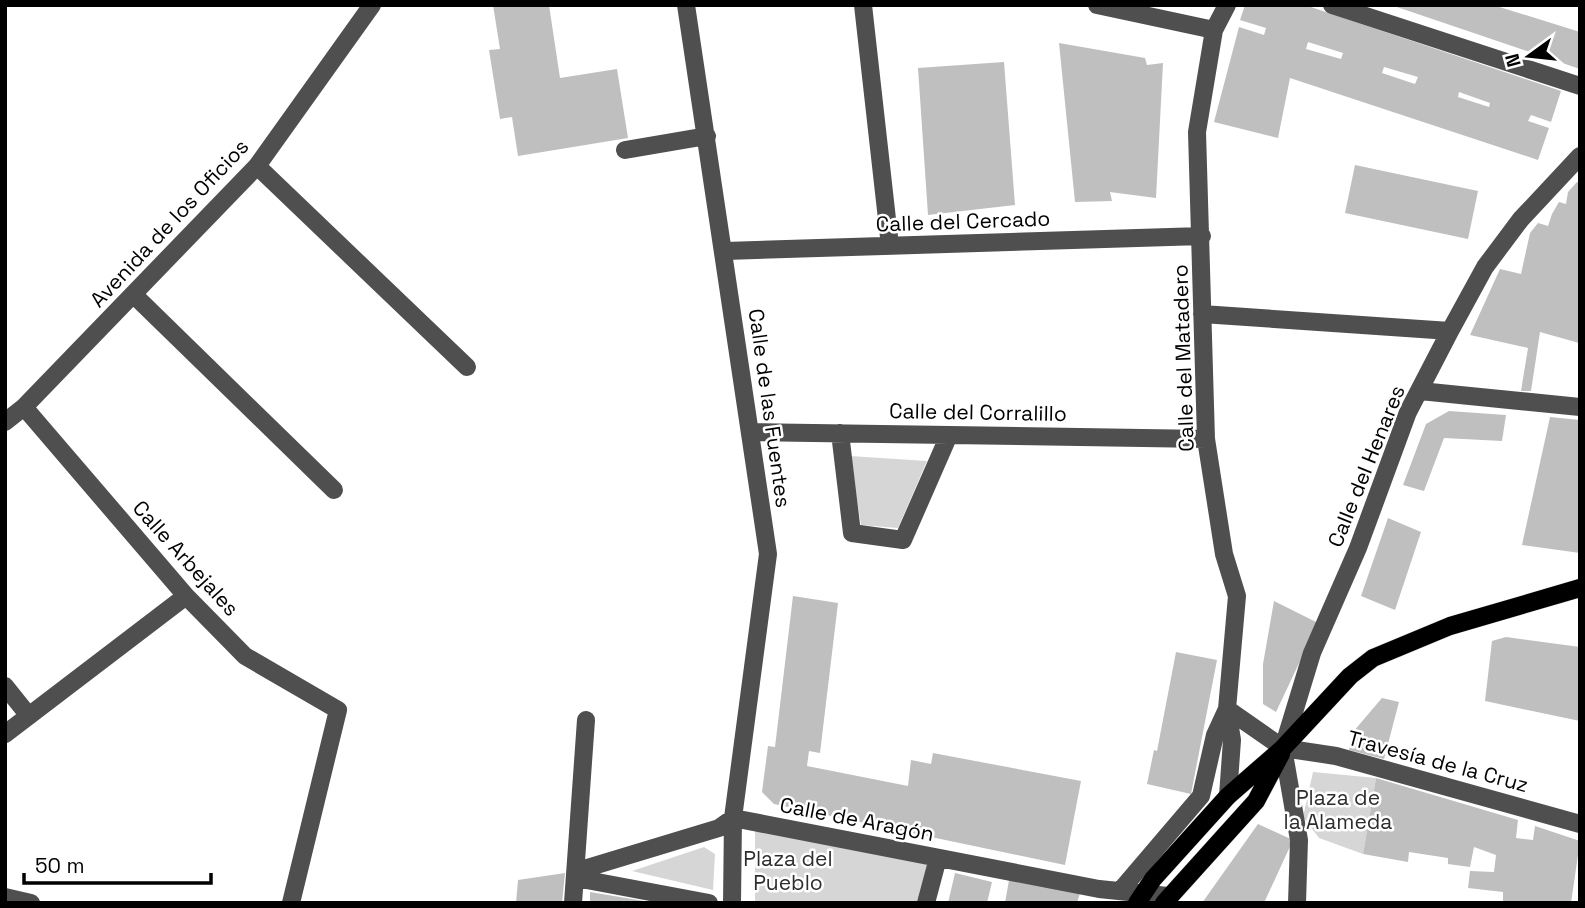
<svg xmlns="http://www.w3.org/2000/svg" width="1585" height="908" viewBox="0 0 1585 908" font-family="'Space Grotesk',sans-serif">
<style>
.green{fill:#d6d6d6}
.building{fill:#bfbfbf;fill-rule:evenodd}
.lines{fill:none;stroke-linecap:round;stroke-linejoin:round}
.major-casing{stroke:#dbdbdb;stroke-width:19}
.minor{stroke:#4f4f4f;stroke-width:18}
.major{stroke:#000;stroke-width:18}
.labels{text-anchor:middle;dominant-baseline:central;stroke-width:5;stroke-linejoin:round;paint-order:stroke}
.street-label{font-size:21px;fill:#000;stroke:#fff}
.park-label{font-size:21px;fill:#2d2d2d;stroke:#fff}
</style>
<rect width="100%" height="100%" fill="#fff"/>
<path class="green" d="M850 456 927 461 898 528 861 525Z
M1313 772 1376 778 1363 854 1319 838 1303 817Z
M755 831 928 862 918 903H755Z
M704 847 715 854 713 890 632 871Z"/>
<path class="building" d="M493 5H549L560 78 617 69 628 138 518 156 512 117 500 119 489 50 500 49Z
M1245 5H1305L1561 91 1551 122 1531 115 1528 121 1549 128 1538 160 1290 78 1278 138 1214 122 1239 27 1264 35 1266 28 1240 20ZM1308 42 1343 53 1341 59 1306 49ZM1384 67 1418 77 1415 84 1382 73ZM1459 92 1490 103 1489 107 1458 97Z
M1391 5H1493L1580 32V69Z
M1059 43 1145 58 1147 65 1163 63 1156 198 1110 192 1112 201 1075 202Z
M1004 62 1015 205 928 215 918 68Z
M1355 165 1478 191 1468 239 1345 213Z
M1577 182 1580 183 1579 343 1540 332 1531 391H1521L1528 348 1470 335 1500 269 1521 274 1530 233 1538 223 1548 226 1552 214 1559 202 1566 204 1568 192Z
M1449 411 1506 415 1502 441 1444 438 1424 491 1403 485 1426 424Z
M1550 417 1580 420V553L1522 545Z
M1388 518 1421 532 1395 610 1361 596Z
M793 596 838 603 820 753 809 751 807 766 908 786 911 760 931 764 933 753 1081 781 1065 865 774 804 762 792 768 746 775 747Z
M1274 601 1318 623 1276 712 1263 704V664Z
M1506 637 1580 647V721L1485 701 1492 641Z
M1176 652 1217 660 1191 794 1147 784 1154 750 1157 751Z
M1382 698 1399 702 1384 759 1349 750 1353 732Z
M1376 778 1518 820 1516 838 1533 840 1535 826 1580 841 1571 903H1503V892L1468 888 1470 871 1494 872 1496 855 1474 847 1470 867 1448 864V858L1409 852 1408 862 1363 854Z
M1258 824 1293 840 1264 903H1202Z
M565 873 562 903H516L518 880Z
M955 873 992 882 987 903H948Z
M1009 880 1080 893 1077 903H1005Z
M590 892 644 901V903H590Z"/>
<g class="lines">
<g class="major-casing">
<path id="major" d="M1137 903 1153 879 1228 796 1283 748 1350 676 1373 658 1450 626 1580 588
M1164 903 1256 801 1281 754"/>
</g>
<path class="minor" d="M686 5 768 554 733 818 732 903
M863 5 890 246
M1097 5 1214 30
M1227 5 1214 30 1197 132 1206 439 1224 554 1237 596 1227 709 1232 740 1228 796
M1332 5 1580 86
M625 150 707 136
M257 166 467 367
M725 251 1202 236
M134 295 334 490
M1202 314 1450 331
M1420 391 1580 407
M24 407 186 596 245 656 338 710 291 903
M5 422 24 407 257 166 372 5
M750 432 1206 439
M840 433 852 533 903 540 949 435
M5 686 29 716
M1227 709 1283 748 1336 756 1580 824
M5 734 186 596
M577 871 719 828 733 818 1099 889 1168 896
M576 878 709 903
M1120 891 1201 796 1215 735 1227 709
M5 897 31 903
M573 903 586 720
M926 903 938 858
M1297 903 1299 840 1283 748 1312 653 1358 548 1408 412 1450 331 1485 267 1521 219 1580 156"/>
<use href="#major" class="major"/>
</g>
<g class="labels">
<g class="street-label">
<text transform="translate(963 221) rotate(-2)">Calle del Cercado</text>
<text transform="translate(169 223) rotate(-47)">Avenida de los Oficios</text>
<text transform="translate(1183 358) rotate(-92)">Calle del Matadero</text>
<text transform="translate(770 408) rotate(82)">Calle de las Fuentes</text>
<text transform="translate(978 412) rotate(1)">Calle del Corralillo</text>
<text transform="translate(1366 466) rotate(-68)">Calle del Henares</text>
<text transform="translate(186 558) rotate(48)">Calle Arbejales</text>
<text transform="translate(1438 761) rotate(15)">Travesía de la Cruz</text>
<text transform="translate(857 819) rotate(11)">Calle de Aragón</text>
</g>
<g class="park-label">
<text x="1338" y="797">Plaza de<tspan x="1338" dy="24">la Alameda</tspan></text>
<text x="788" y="858">Plaza del<tspan x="788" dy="24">Pueblo</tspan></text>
</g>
</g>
<rect width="1585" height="908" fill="none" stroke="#000000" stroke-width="14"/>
<g transform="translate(1529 56) rotate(255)" stroke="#ffffff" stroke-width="5" paint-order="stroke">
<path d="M0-5L12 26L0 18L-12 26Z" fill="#000000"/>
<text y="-10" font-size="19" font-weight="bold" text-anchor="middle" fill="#000000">N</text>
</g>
<path d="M24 873v10h187v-10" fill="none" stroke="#000000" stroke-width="3.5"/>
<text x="35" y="873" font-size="21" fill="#000000" stroke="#ffffff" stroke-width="5" paint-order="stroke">50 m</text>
</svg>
